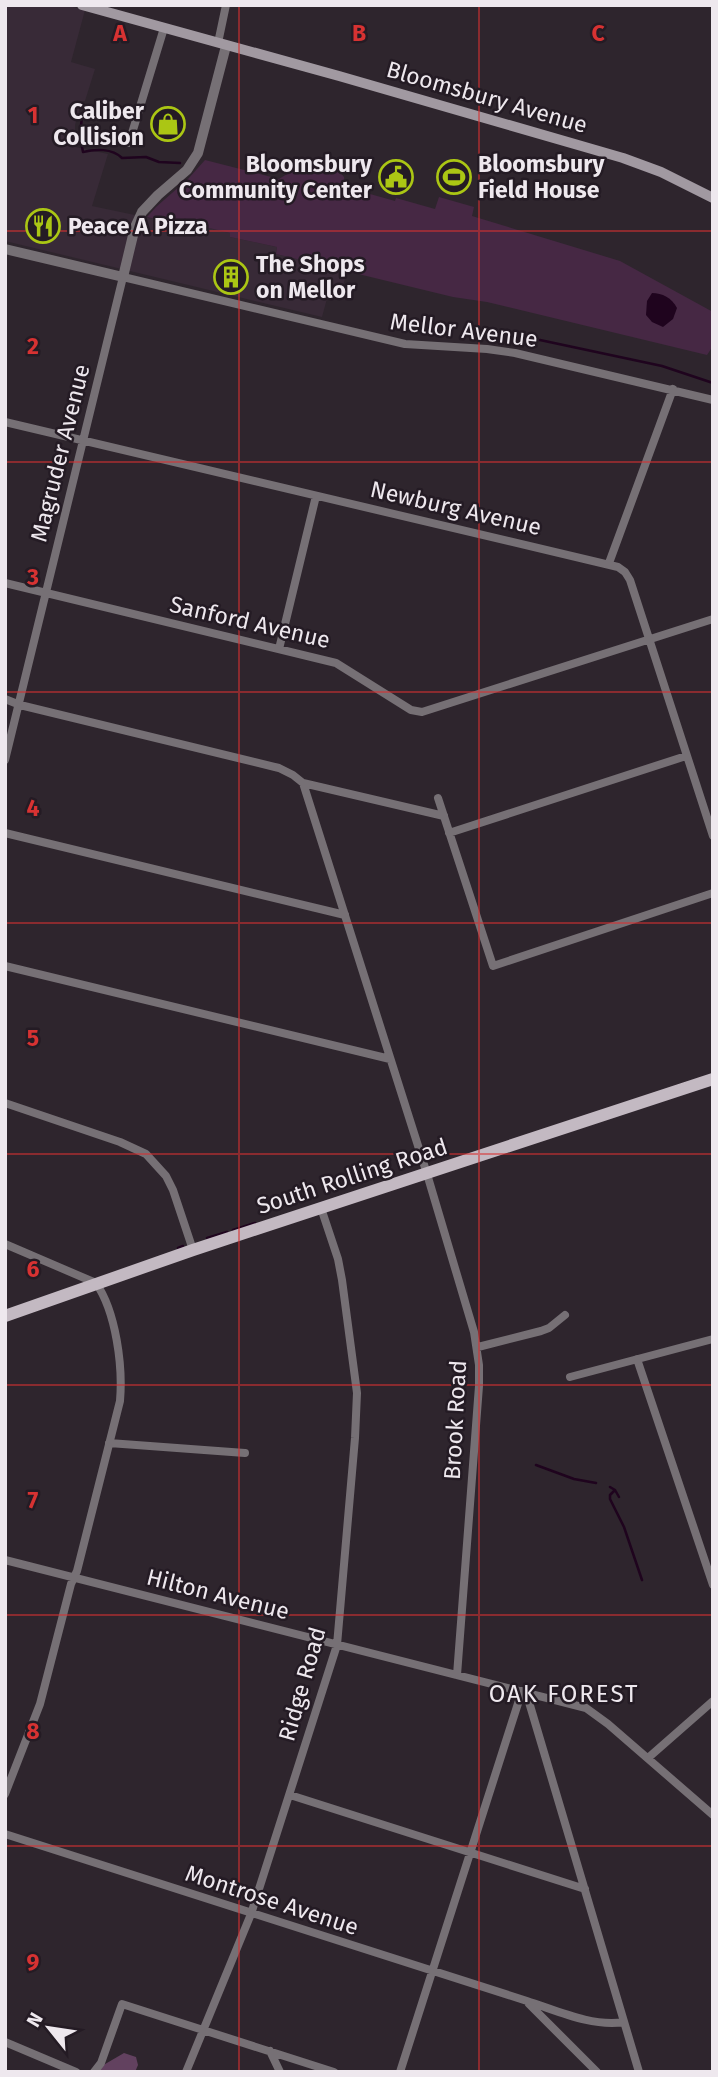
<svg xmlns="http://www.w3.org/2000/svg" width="718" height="2077" viewBox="0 0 718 2077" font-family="'Fira Sans',sans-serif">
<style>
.built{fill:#382a37}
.green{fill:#462844}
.forest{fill:#62415f}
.water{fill:#1f041e}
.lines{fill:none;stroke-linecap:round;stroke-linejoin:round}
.stream{stroke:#1f041e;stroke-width:2.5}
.minor{stroke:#767075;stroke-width:8}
.tertiary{stroke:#767075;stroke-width:10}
.secondary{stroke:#a199a1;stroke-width:10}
.primary{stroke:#c3b9c2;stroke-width:12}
.grid{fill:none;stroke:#d73232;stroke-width:2;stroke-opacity:0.55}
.labels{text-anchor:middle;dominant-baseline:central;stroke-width:5;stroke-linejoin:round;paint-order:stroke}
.street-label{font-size:23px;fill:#eee8ee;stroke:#241b24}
.poi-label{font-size:23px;font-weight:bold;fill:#eee8ee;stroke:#241b24;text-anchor:start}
.neighbourhood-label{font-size:24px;letter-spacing:2px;fill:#eee8ee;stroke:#241b24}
.grid-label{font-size:23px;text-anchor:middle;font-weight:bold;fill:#d73232;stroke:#241b24;stroke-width:5;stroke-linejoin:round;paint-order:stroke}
</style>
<rect width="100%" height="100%" fill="#2e252d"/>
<path class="built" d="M5 5H65L85 10 71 62 95 69 85 101H82L75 125V147L108 154 92 206 187 226 188 223 230 233V237L277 247 276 254 347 271 340 298 328 295 322 317 5 241Z"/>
<path class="green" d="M294 159 338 170 344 177 345 187 395 201 396 198 435 209 439 197 474 207 472 216 620 261 713 312V346L707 355 487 302 453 297 276 254 277 247 230 237V233L188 223 187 227 147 217 156 207 188 179 205 160 279 179 287 174Z"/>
<path class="forest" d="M124 2053 136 2057 138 2065 135 2072H99L100 2067Z"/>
<path class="water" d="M652 293C662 293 672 298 677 308L673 319 663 327 652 322 646 315 647 301Z"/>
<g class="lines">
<path class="stream" d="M82 116 80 136 83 152C95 149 112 148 122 158L146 157 159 162 180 163
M540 340 662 366 713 383
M233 1230 255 1223
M207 1238 227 1232
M178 1248 183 1246
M536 1465 574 1479 596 1483
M610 1487 615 1490 619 1497
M615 1490 610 1495V1499L624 1527 642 1580"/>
<path class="minor" d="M218 43 226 5
M129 143 164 28
M5 422 618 567 625 572 630 580 713 836
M609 563 673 389
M5 583 336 663 411 710 422 712 713 619
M279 649 316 496
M5 699 20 705 279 768 293 775 303 783 444 816
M5 760 123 277 405 344 487 349 515 353 713 400
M303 783 427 1174 474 1332 479 1365V1386L457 1675
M438 798 493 966 713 893
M5 833 345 915
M449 833 686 756
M5 966 390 1059
M5 1103 120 1142 146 1154 166 1176 173 1190 193 1250
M5 1244 96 1283C116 1312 123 1366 120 1401L77 1571 71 1584 40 1704 5 1794
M478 1347 541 1331 549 1328 565 1315
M637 1359 713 1585
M570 1377 713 1339
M109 1443 245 1453
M5 1560 586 1708 608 1724 713 1815
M526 1692 639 2072
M648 1758 713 1701
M290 1795 585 1889
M5 1834 527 2001C558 2011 592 2027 624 2022
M529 2004 597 2072
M5 2042 76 2072
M270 2051 280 2072
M94 2072 101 2063 122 2004 334 2072
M186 2072 251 1914 337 1645 355 1438 357 1393 342 1280 338 1259 321 1208
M400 2072 522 1691"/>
<path class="tertiary" d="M5 249 123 277 135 227 142 212 158 195 187 170 198 153 226 46"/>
<path class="secondary" d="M82 5 339 76 623 158 661 172 713 198"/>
<path class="primary" d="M5 1316 193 1250 713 1079"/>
</g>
<path class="grid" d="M239 5V2072M479 5V2072M5 231H713M5 462H713M5 692H713M5 923H713M5 1154H713M5 1385H713M5 1615H713M5 1846H713"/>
<defs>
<g id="shop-ring" transform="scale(1.75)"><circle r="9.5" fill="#241b24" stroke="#abc614" stroke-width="1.5"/><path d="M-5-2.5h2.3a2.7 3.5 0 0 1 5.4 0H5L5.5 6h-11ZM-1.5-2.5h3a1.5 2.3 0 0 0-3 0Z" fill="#abc614"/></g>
<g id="civic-ring" transform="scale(1.75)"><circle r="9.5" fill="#241b24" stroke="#abc614" stroke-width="1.5"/><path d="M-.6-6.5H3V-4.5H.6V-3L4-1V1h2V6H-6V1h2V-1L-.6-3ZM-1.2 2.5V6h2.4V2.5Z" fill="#abc614"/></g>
<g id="stadium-ring" transform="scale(1.75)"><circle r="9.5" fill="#241b24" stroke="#abc614" stroke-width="1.5"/><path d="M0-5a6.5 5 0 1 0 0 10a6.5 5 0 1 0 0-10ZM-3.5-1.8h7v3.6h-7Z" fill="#abc614"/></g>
<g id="restaurant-ring" transform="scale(1.75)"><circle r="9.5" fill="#241b24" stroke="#abc614" stroke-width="1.5"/><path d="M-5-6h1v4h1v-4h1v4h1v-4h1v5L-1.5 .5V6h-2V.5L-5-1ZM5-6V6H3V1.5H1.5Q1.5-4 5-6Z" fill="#abc614"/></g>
<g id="building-ring" transform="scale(1.75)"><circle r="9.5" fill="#241b24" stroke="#abc614" stroke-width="1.5"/><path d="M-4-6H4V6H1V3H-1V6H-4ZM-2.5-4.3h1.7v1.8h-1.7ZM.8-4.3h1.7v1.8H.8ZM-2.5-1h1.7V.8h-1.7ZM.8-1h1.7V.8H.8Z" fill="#abc614"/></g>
</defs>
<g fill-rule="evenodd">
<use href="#shop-ring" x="168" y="124"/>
<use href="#civic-ring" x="396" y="177"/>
<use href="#stadium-ring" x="454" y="177"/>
<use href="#restaurant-ring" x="43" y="226"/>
<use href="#building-ring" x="231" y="277"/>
</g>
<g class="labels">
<g class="street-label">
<text transform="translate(487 97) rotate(16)">Bloomsbury Avenue</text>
<text transform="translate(464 330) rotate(7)">Mellor Avenue</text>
<text transform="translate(60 453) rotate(-76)">Magruder Avenue</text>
<text transform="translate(456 508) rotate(13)">Newburg Avenue</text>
<text transform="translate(250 622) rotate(13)">Sanford Avenue</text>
<text transform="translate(352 1176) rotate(-18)">South Rolling Road</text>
<text transform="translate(455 1420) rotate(-87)">Brook Road</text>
<text transform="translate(218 1594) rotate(14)">Hilton Avenue</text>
<text transform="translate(302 1684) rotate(-74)">Ridge Road</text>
<text transform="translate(272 1900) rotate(18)">Montrose Avenue</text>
</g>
<g class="poi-label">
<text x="144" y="111" text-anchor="end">Caliber<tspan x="144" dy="26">Collision</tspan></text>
<text x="372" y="164" text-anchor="end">Bloomsbury<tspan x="372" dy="26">Community Center</tspan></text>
<text x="478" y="164">Bloomsbury<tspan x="478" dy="26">Field House</tspan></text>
<text x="68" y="226">Peace A Pizza</text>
<text x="256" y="264">The Shops<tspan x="256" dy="26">on Mellor</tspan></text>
</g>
<g class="neighbourhood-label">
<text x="564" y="1694">OAK FOREST</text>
</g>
</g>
<g class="grid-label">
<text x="120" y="41">A</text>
<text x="359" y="41">B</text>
<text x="598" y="41">C</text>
<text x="33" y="123">1</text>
<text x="33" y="354">2</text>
<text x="33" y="585">3</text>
<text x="33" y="816">4</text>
<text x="33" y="1046">5</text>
<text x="33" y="1277">6</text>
<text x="33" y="1508">7</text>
<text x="33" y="1739">8</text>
<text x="33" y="1970">9</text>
</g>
<rect width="718" height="2077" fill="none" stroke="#eee8ee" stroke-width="14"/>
<g transform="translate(49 2028) rotate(300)" stroke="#241b24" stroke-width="5" paint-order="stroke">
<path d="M0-5L12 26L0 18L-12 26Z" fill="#eee8ee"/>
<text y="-10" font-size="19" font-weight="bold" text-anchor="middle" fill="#eee8ee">N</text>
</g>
</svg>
